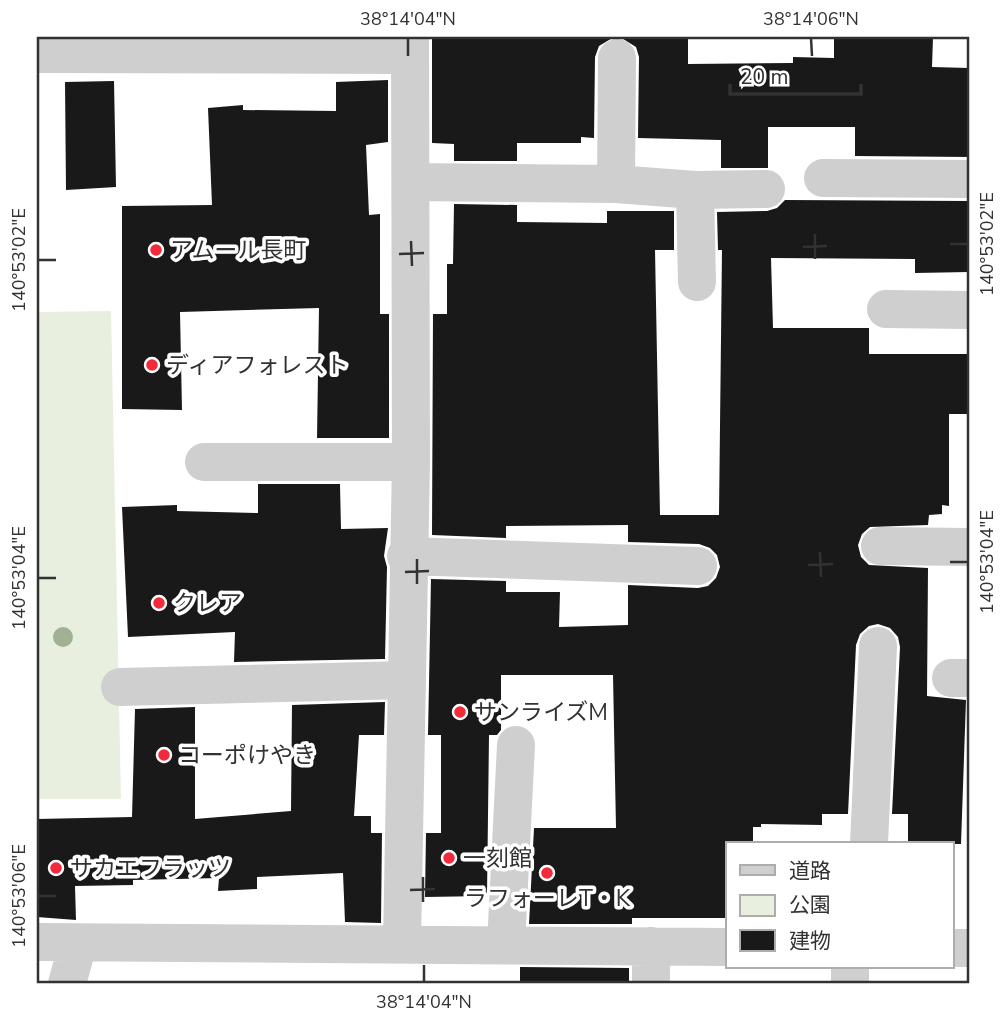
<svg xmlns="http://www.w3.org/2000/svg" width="1006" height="1021" viewBox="0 0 1006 1021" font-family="'Nunito Sans','Noto Sans JP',sans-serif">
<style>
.green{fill:#e8efdf}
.building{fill:#191919}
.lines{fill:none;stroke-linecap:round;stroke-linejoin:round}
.street{stroke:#cfcfcf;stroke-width:38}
.tree{fill:#a2b193}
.ticks{fill:none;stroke:#323232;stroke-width:2.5}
.poi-dot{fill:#f22a3b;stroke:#fff;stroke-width:2.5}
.labels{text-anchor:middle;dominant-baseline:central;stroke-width:7;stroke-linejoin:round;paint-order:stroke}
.poi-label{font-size:23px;fill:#323232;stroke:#fff;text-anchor:start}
.neatline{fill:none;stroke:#323232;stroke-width:2.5}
.ticks-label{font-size:18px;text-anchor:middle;fill:#323232}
</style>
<rect width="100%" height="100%" fill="#fff"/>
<path class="green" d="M111 311 121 799H37V312Z"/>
<path class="building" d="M432 37H614L599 46 595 57 594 138 581 137V143H517V161H454V144L432 143Z
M620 37H688V64L793 63V57L834 58V37H933L932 67 969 68V157L855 156V127H768V168H721V140L638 138 639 57 636 47Z
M388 80V142L366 145 369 215 380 214V314H389V438H317L319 308 180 312 182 410 122 409V206L212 205 208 108 243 105V110L336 111V82Z
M114 81 116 187 66 190 65 82Z
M785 200 969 201V272L915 273V259L771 258 773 328H869V354H969V414H949V506L942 505V514L929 515 928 525 870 527 862 534 858 545 861 557 869 565 928 568 927 696 966 700 961 844H908V814H892L900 647 898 637 890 628 878 624 869 626 860 634 856 645 848 814H822V825L761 824V827H753V844H728V918H632V924H529L534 828H616L613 675H501V730L497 735H489L487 896 425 897 426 833H441V735H428L431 579 506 581V592H560L559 627 628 625V585L698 588 708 586 716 578 720 567 717 555 710 548 699 544 628 542V525L506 526V538L432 535 433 314H447V264H453L454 204 517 205V222L607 223V211H674V250H655L660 515H719L722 250H718L717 212 767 211 777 208Z
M258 484H340L341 529 388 528 384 556 387 567 385 659 234 662 235 632 128 637 122 507 177 505V511L258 513Z
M385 702 384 735H359L354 816H371V833H382L381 923 345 922 343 873 257 877V889L218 891 219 878 133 880V885L75 886 76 920 37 917V819L132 817 135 709 195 707V819L291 811 292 705Z
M520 967 629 968V984H520Z"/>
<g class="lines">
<path class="street" d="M37 54 410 55
M823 178 969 179
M411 182 616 184 695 190 697 282
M616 184 617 58
M695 190 766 189
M886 309 969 310
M204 462H411
M880 546 969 547
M406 556 698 566
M951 678H969
M120 687 406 680
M869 844 878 646
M37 942 728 947
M402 944 411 462 410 37
M506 945 516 745
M952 948H969
M850 967V984
M67 984 78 943
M651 984V946"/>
</g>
<circle class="tree" cx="63" cy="637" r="10"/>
<path class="ticks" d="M408 38V56M811 38 812 56M815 234V259M411 241 412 266M950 244H968M803 247 827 246M399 254 424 253M38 260H56M820 552 821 577M417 559V584M950 562H968M808 565 833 564M405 572 429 571M38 578H56M423 877V902M410 890 435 889M38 896H56M424 965V982"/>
<g class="poi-dot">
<circle cx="156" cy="250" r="7"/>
<circle cx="152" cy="365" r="7"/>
<circle cx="159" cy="603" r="7"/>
<circle cx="460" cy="712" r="7"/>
<circle cx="164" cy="755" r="7"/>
<circle cx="449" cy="858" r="7"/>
<circle cx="56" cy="868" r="7"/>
<circle cx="547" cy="873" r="7"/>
</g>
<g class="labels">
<g class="poi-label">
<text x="170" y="250">アムール長町</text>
<text x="166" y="365">ディアフォレスト</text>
<text x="173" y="603">クレア</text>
<text x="474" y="712">サンライズM</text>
<text x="178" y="755">コーポけやき</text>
<text x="463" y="858">一刻館</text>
<text x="70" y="868">サカエフラッツ</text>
<text x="547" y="898" text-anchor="middle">ラフォーレT・K</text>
</g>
</g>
<rect width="1006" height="1021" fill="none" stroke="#ffffff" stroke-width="77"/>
<rect x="726" y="842" width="228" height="126" fill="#ffffff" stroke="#adadad" stroke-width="2"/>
<rect x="740" y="865" width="35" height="10" fill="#cfcfcf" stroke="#adadad" stroke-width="2"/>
<text x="789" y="878" font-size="21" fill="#323232">道路</text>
<rect x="740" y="895" width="35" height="21" fill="#e8efdf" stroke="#adadad" stroke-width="2"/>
<text x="789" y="912" font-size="21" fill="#323232">公園</text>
<rect x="740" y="930" width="35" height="21" fill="#191919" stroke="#adadad" stroke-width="2"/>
<text x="789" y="948" font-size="21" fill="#323232">建物</text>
<path d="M730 84v10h131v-10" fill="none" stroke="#323232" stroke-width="3.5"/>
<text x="740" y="84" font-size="21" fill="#323232" stroke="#ffffff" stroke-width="5" paint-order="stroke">20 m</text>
<rect x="38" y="38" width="930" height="944" class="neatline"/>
<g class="ticks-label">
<text x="408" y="25">38°14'04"N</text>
<text x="811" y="25">38°14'06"N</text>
<text transform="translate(987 244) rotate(-90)" y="6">140°53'02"E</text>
<text transform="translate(19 260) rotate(-90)" y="6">140°53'02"E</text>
<text transform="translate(987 562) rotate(-90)" y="6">140°53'04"E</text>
<text transform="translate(19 578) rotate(-90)" y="6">140°53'04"E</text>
<text transform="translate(19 896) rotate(-90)" y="6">140°53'06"E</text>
<text x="424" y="1008">38°14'04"N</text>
</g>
</svg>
